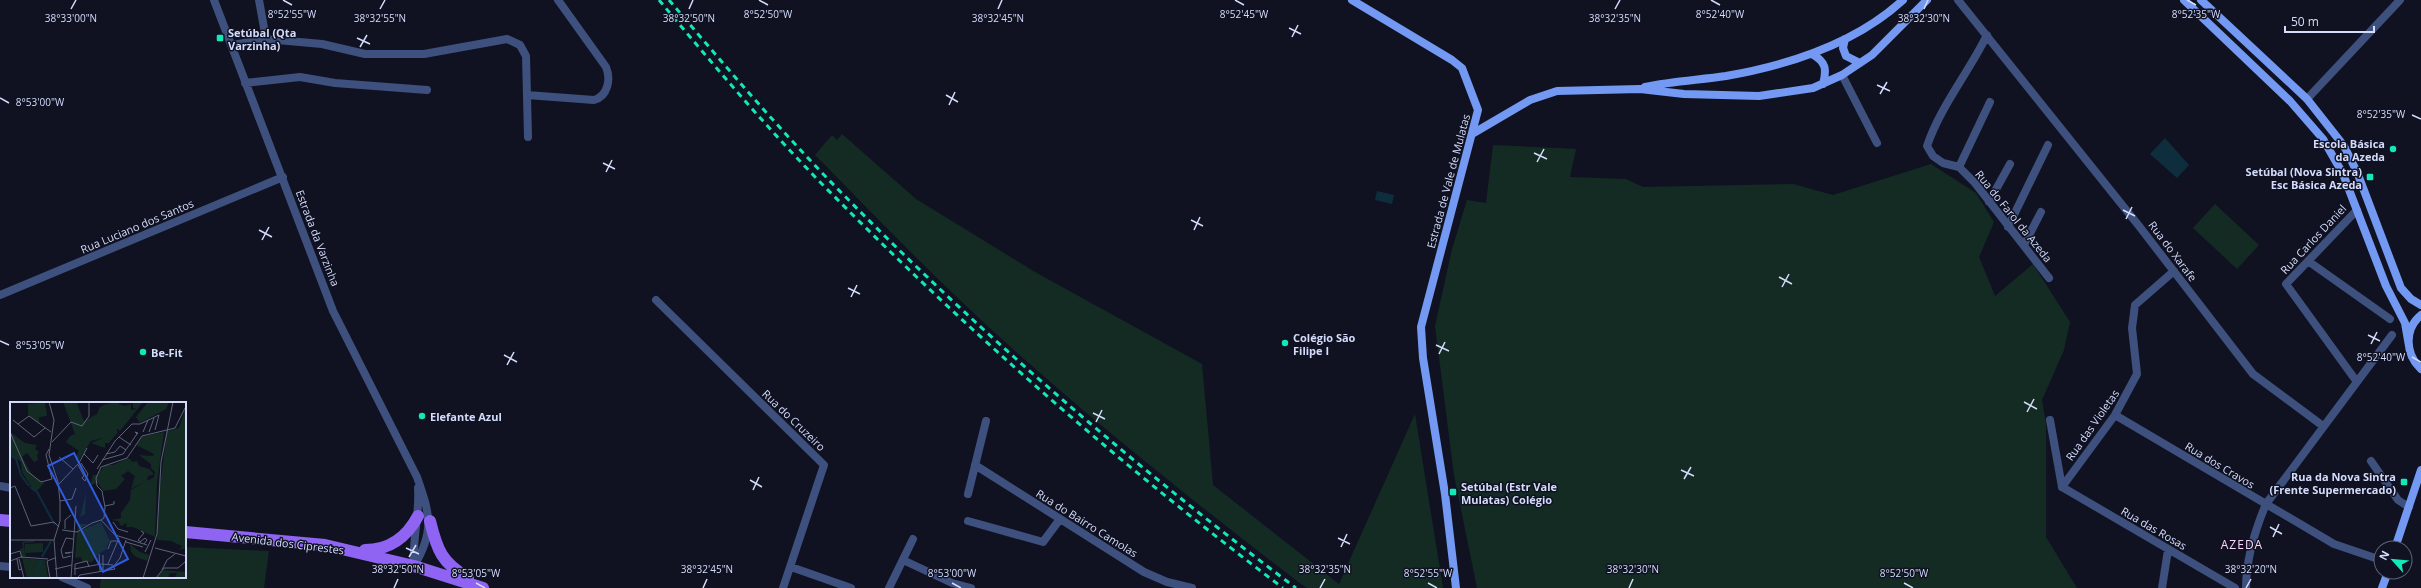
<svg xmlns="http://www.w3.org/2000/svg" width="2421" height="588" viewBox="0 0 2421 588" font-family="'Open Sans',sans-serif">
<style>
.green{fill:#132b23}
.water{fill:#0e2e3d}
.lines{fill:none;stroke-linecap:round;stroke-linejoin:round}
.street{stroke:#3e507d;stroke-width:8}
.secondary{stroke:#7399f3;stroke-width:8}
.primary{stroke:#8f64f2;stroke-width:12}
.rail{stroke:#13e8b8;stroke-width:3;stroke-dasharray:6 5;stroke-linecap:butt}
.ticks{fill:none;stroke:#d4dcfb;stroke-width:1.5}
.poi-dot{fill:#13e8b8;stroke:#101222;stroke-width:1.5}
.labels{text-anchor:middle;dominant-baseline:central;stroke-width:3;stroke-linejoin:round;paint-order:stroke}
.poi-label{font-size:11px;font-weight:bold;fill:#d4dcfb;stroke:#101222;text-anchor:start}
.street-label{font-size:11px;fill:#d4dcfb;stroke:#101222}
.neighbourhood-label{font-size:12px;letter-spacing:1px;fill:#fcd6fa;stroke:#101222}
.inset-river{fill:none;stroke:#0e2e3d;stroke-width:2}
.inset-road{fill:none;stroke:#5e6379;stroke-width:1}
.view{fill:#2f5cdc;fill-opacity:0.15;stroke:#2f5cdc;stroke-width:2}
.inset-edge{fill:none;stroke:#d4dcfb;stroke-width:2}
.ticks-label{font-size:10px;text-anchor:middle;fill:#d4dcfb;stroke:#101222;stroke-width:3;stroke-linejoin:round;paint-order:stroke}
</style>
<rect width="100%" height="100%" fill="#101222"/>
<path class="green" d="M842 134 916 199 1035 272 1202 364 1213 485 1339 584 1415 414 1443 588H1307L1301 584C1206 511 1112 437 1023 358 950 294 883 224 815 155L832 135 837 140Z
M1493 145 1576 149 1570 177 1626 179 1643 187 1793 184 1833 195 1931 164 1976 193 1994 222 1979 257 1995 296 2033 264 2070 322 2064 350 2042 400 2046 423V537L2077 588H1477L1454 475 1435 326 1452 249 1467 200 1486 203Z
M2215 204 2259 245 2237 269 2193 228Z
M185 547 269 551 264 588H100L101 577H185Z"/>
<path class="water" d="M2165 138 2189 165 2177 178 2150 154Z
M1377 191 1394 195 1392 204 1375 200Z"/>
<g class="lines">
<path class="street" d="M214 0 333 311 417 477C430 514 435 531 414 566
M1958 0 2139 226 2253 374 2323 426
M1987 35C1969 72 1940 107 1927 146L1933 156 1943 163 1959 167 1975 183 2049 278
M266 39 322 44 365 54H424L507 39 520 45 526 56 528 137
M233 45 266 39 259 0
M1842 75 1877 143
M245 83 300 77 335 83 427 90
M527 95 594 100C608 96 611 79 606 67L558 0
M2307 99 2400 0
M1959 167 1990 102
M1989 202 2010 164
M2357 210 2286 284 2357 382
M2008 227 2048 145
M2024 245 2041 212
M2308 261 2390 319
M0 295 283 177
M656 300 824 465 783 588
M2115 415 2334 544 2381 560
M2050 420 2062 487
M2371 461 2398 500 2409 507
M975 465 1144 572 1167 582 1192 588
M0 486 11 488
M2062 487 2115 415 2137 374 2132 328 2135 305 2174 271
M2062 487 2235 588
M968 494 986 421
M968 521 1043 542 1060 519
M903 560 952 583 971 588
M0 566 11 567
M414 566C412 539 420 514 418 488
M791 567 851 588
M62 577 87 588
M889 588 913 539
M2162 588 2168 550
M2246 588C2246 560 2255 530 2266 504L2392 335"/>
<path class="secondary" d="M1352 0 1452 60 1462 68 1478 110 1421 327 1423 358 1445 494 1456 588
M2184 0 2290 101 2323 139 2343 174 2386 286 2405 323 2409 346
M2201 0 2307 99 2344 146 2357 172 2401 288 2411 299 2421 305
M1845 39 1843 48 1846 56 1860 63
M1812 54C1826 62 1827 69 1823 84
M1645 87C1672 81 1699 80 1726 76 1789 65 1855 44 1903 0
M1472 134 1530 100 1557 91 1640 89 1684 94 1759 96 1813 88 1842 75 1872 55 1927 0
M2421 315C2404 329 2405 354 2421 369
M2395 548 2421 470
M2382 588 2388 572"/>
<path class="primary" d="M0 520 11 521
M430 521C437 550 442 563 468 578
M185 532 325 545 414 566 483 588
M365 550C389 550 407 537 418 516"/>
<path class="rail" d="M659 0C711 62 765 126 822 184 966 330 1119 464 1283 588
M669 0C720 60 772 121 827 178 972 327 1130 463 1296 588"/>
</g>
<path class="ticks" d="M283 0 292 5M759 0 768 5M1235 0 1244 5M1711 0 1720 5M2187 0 2196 5M71 9 76 0M380 9 385 0M689 9 693 0M998 9 1002 0M1615 9 1620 0M1924 9 1928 0M1289 28 1301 34M1292 37 1298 25M357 38 370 44M360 47 367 35M1877 85 1890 91M1880 94 1887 82M946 95 958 102M0 98 9 103M949 105 955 92M2412 115 2421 119M1534 153 1547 159M1537 162 1544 149M603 163 615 169M606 172 612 160M2123 210 2135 216M2126 219 2132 207M1191 220 1203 226M259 230 272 237M1194 230 1200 217M262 240 269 227M1779 277 1792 284M1782 287 1789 274M848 288 860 294M851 297 857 285M2368 335 2380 341M0 341 9 345M2371 344 2377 332M1436 345 1449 351M1439 354 1445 342M504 355 517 362M2412 357 2421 362M507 365 514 352M2024 402 2037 409M2027 412 2034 399M1093 413 1105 419M1096 422 1102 410M1681 470 1694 476M1684 479 1691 467M750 480 762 487M753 490 759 477M2270 527 2282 534M2273 537 2279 524M1338 538 1350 544M1341 547 1347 534M406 548 419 554M409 557 416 545M476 583 485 588M952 583 961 588M1428 583 1437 588M1904 583 1913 588M394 588 398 579M703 588 707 579M1320 588 1325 579M1629 588 1633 579M2246 588 2251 579"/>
<g class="poi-dot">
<rect x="216" y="34" width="8" height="8" rx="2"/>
<circle cx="2393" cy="149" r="4"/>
<rect x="2366" y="173" width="8" height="8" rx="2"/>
<circle cx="1285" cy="343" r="4"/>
<circle cx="143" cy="352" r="4"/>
<circle cx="422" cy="416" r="4"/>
<rect x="2400" y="478" width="8" height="8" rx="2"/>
<rect x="1449" y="488" width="8" height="8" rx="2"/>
</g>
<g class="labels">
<g class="poi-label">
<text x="228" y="32">Setúbal (Qta<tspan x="228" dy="13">Varzinha)</tspan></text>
<text x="2385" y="143" text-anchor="end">Escola Básica<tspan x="2385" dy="13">da Azeda</tspan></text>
<text x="2362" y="171" text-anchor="end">Setúbal (Nova Sintra)<tspan x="2362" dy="13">Esc Básica Azeda</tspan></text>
<text x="1293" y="337">Colégio São<tspan x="1293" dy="13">Filipe I</tspan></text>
<text x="151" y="352">Be-Fit</text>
<text x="430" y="416">Elefante Azul</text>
<text x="2396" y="476" text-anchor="end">Rua da Nova Sintra<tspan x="2396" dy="13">(Frente Supermercado)</tspan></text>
<text x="1461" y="486">Setúbal (Estr Vale<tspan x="1461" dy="13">Mulatas) Colégio</tspan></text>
</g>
<g class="street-label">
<text transform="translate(1448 181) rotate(-75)">Estrada de Vale de Mulatas</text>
<text transform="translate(2014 216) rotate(51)">Rua do Farol da Azeda</text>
<text transform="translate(137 226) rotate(-23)">Rua Luciano dos Santos</text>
<text transform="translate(318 238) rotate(69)">Estrada da Varzinha</text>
<text transform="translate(2313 239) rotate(-47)">Rua Carlos Daniel</text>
<text transform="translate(2173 251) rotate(53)">Rua do Xarafe</text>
<text transform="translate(794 420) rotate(44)">Rua do Cruzeiro</text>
<text transform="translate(2092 425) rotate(-55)">Rua das Violetas</text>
<text transform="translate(2220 465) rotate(31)">Rua dos Cravos</text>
<text transform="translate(1087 523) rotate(32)">Rua do Bairro Camolas</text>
<text transform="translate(2154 528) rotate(30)">Rua das Rosas</text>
<text transform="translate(288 543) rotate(7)">Avenida dos Ciprestes</text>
</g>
<g class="neighbourhood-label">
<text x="2242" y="544">AZEDA</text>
</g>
</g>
<g transform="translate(10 402)">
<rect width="176" height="176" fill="#101222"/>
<path d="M35 0 37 14 29 15V21L18 13V2ZM53 0H69L67 2 74 19 87 12 90 5 94 3 106 0H111L108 2 115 4 121 2V8L127 7 123 6V0H133L110 29 108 27 106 28 108 30 99 41H95V46L81 41 93 36 81 39 69 58 66 55 69 49 56 40 60 34 65 32ZM138 0H159L156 7 130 21 126 15ZM175 7 176 146 169 148 172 144 161 139 147 138 150 84 157 29 169 26ZM0 30 15 41 27 43 25 47 29 50 27 53 28 58 24 60 17 51 12 55 22 73 34 81 27 89 22 86 12 70 11 60 0 52ZM154 30 147 80 145 135 123 125H116L117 121 111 124 108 119 101 118 111 116V111L120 98 121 88 136 79 121 87 125 74 118 69 111 74 115 77 106 87 93 89 88 81 80 83 83 73H87L95 63H103L118 56 123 60 127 59 129 64 139 67 144 72 138 74 137 79 144 75 145 70 141 66V62L129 53 143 54 144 52 126 43 131 35ZM76 90 75 112 70 115 69 122H78L67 129ZM91 120 100 139 96 145 98 146 87 153 82 160H72L71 155 65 156 67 130ZM24 138V140L14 141 15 151V142L33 141V150L15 151 16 154 12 155 10 147 13 146 12 140ZM120 142 130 150 139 153 137 159 126 155 121 150ZM12 156 35 158 38 176H17ZM153 168 176 170V172L175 176H165L167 171H160L158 176H146Z" fill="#132b23"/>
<path class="inset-river" d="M0 53 6 57 11 73 19 84M20 85 27 90 45 123M32 155 41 139M27 176 31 158"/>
<path class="inset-road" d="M39 0 44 18 39 53 48 80 50 99V119L44 138 47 176M3 18 24 35 35 26M8 22 19 14 41 30M145 28 149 13M0 30 17 69 31 80 42 77 36 53 39 47M133 30 138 18M139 30 144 16M109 35 121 43M42 40 61 20 72 24 79 14V0M74 52 83 61 88 53M96 52 105 50 110 44 116 48M49 55 63 67M92 58 113 52 127 32 125 30 128 31 127 32M71 61 78 72 75 79 72 76M68 63 74 74 72 76M87 67 105 39 122 22H130L149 13M49 82 69 61 77 46M0 86 5 84 21 124 44 120 49 125M50 99 62 97 66 86M95 104 104 102V99M91 118 94 116 95 105 92 89 87 84 86 76 91 65 117 56 132 34 165 26 175 6M103 120 108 127 118 130M55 127V118L61 113M52 128 67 130 82 121 91 118 105 133 137 143M131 129 134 131 128 138 131 140M0 138H44M116 140 133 145M130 140 135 136 137 138 134 142M145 146 176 154M98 147 101 139H107M135 150 141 138M60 151H55L63 150M0 152 10 149 12 156M89 152 90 169M61 154 53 156 51 148 56 136 63 137M7 157 9 168 12 167M9 157 14 176M0 159 11 155 38 157M98 162 109 136M103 165 110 156 116 138M45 167 62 163M64 167 91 162 103 163M93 168V153M152 168 157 158 165 152M65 173V162L77 159 79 165M40 176 37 159 45 156M61 176 66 104M67 176 70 173 105 167 103 164M133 176 147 132 151 60 163 0M146 176 154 166H168L176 159"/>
<path class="view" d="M64 51 118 157 93 170 38 64Z"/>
<rect width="176" height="176" class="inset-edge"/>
</g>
<g class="ticks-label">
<text x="1720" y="18">8°52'40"W</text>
<text x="292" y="18">8°52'55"W</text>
<text x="768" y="18">8°52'50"W</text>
<text x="1244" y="18">8°52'45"W</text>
<text x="2196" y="18">8°52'35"W</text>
<text x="71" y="22">38°33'00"N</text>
<text x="380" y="22">38°32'55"N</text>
<text x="689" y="22">38°32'50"N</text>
<text x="998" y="22">38°32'45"N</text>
<text x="1615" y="22">38°32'35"N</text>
<text x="1924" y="22">38°32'30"N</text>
<text x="40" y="106">8°53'00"W</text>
<text x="2381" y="118">8°52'35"W</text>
<text x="40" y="349">8°53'05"W</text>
<text x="2381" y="361">8°52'40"W</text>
<text x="398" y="573">38°32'50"N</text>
<text x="707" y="573">38°32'45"N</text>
<text x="1325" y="573">38°32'35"N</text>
<text x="1633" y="573">38°32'30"N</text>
<text x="2251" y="573">38°32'20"N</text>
<text x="476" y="577">8°53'05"W</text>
<text x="952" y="577">8°53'00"W</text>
<text x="1428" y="577">8°52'55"W</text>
<text x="1904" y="577">8°52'50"W</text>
</g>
<g transform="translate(2393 560) rotate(297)"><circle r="19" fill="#101222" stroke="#5e6379"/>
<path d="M0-3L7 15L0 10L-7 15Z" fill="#13e8b8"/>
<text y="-6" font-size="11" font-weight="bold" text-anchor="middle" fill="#d4dcfb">N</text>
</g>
<path d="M2285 26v6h89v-6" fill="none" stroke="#d4dcfb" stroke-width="2"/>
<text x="2291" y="26" font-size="12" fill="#d4dcfb" stroke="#101222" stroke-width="3" paint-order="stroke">50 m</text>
</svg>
